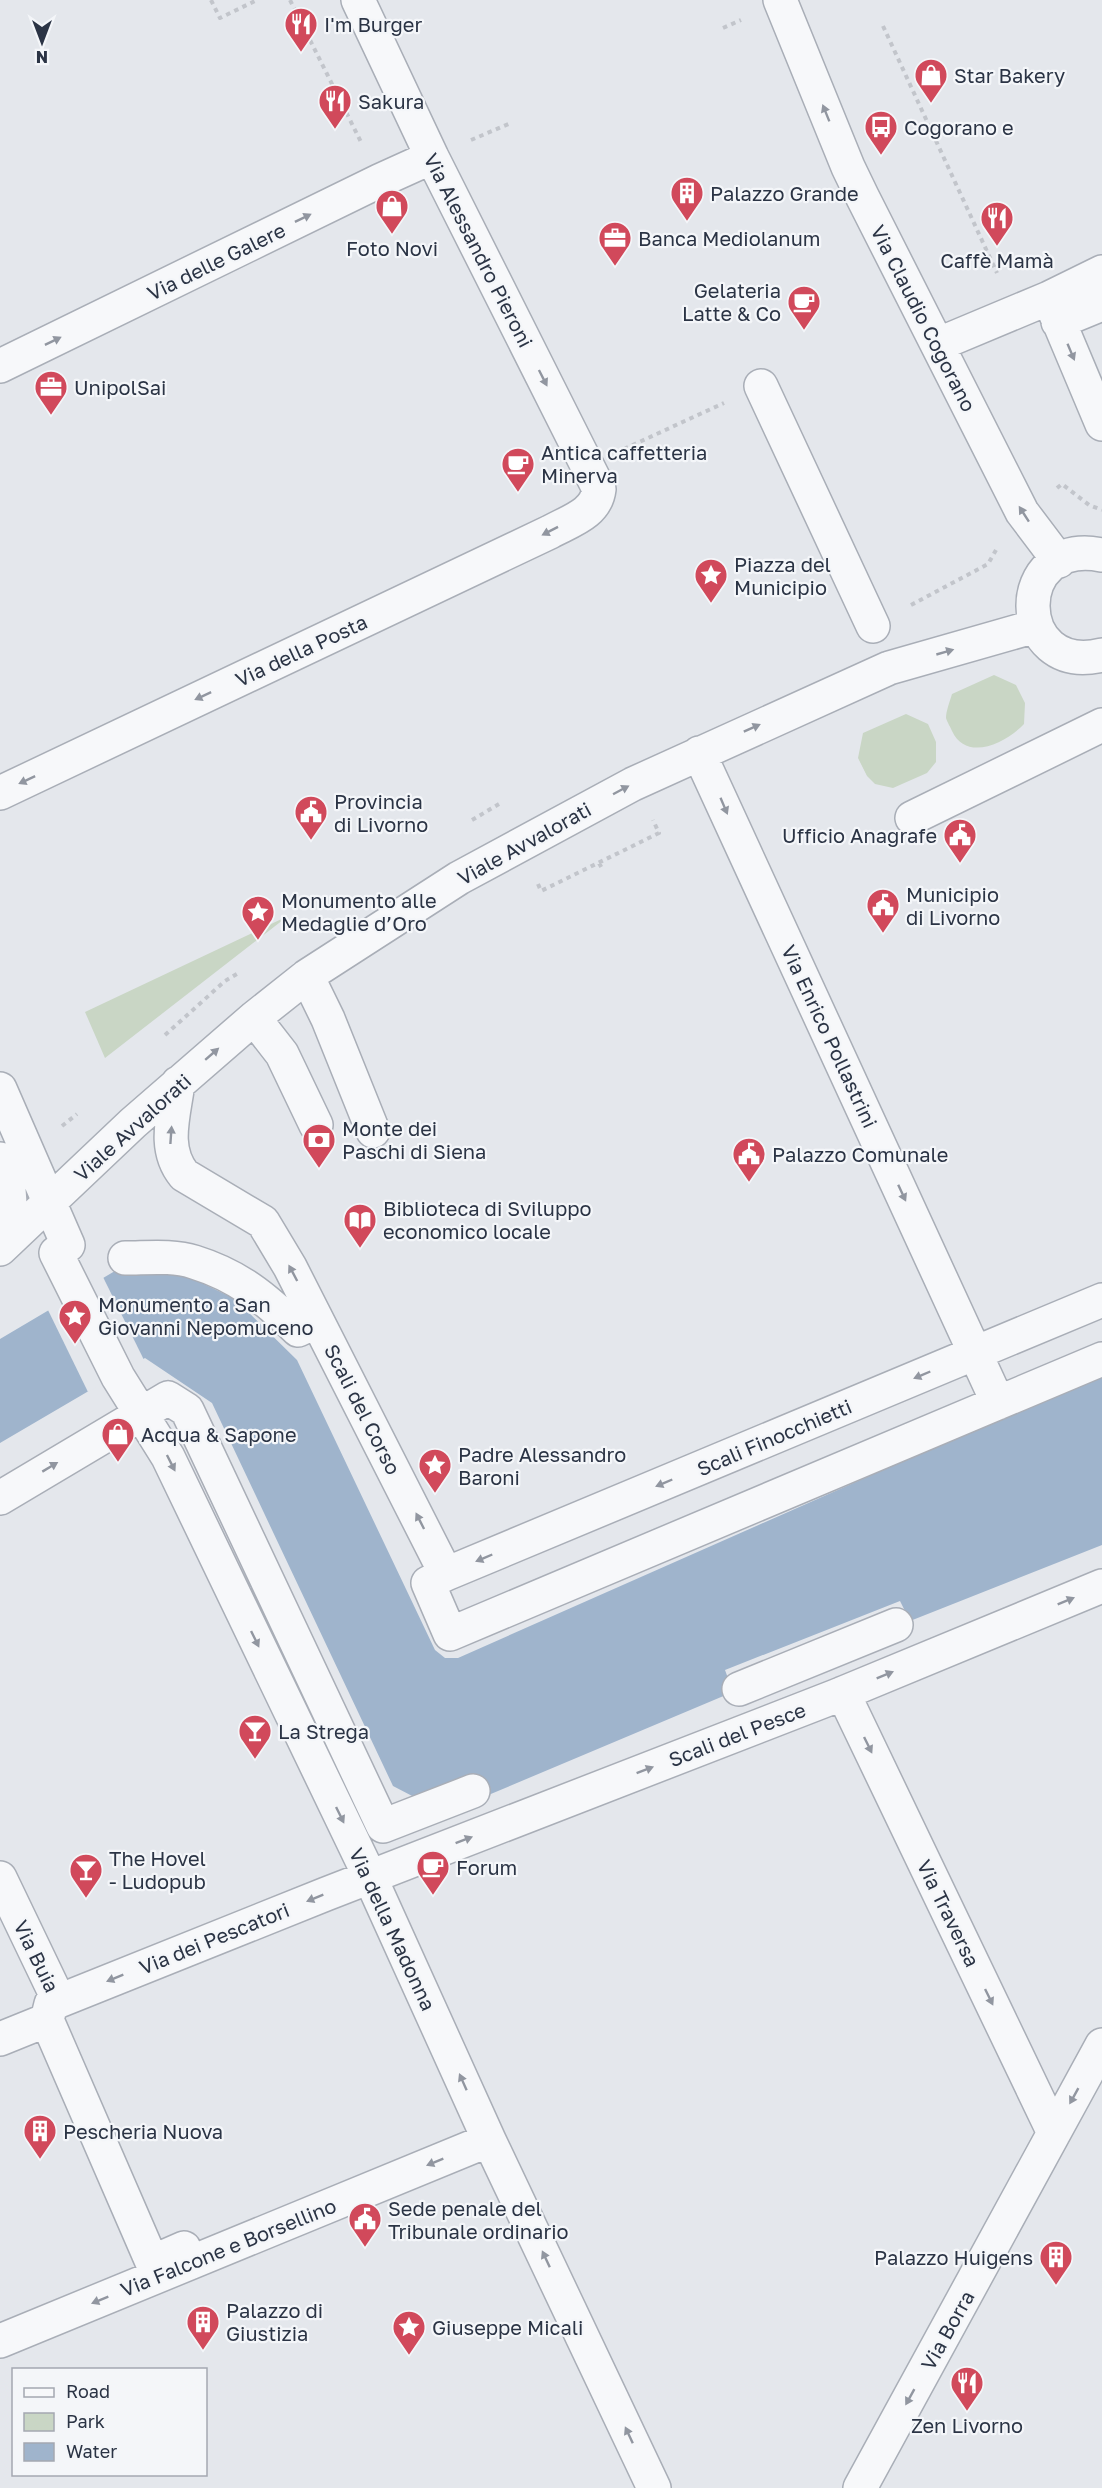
<svg xmlns="http://www.w3.org/2000/svg" width="1102" height="2488" viewBox="0 0 1102 2488" font-family="'Golos Text',sans-serif">
<style>
.green{fill:#c9d6c5}
.water{fill:#9fb4cc}
.pier{fill:#e4e7ec}
.lines{fill:none;stroke-linecap:round;stroke-linejoin:round}
.minor-casing{stroke:#a9aeb7;stroke-width:36}
.path{stroke:#c2c5cb;stroke-width:4;stroke-dasharray:4.5 4.5;stroke-linecap:butt}
.minor{stroke:#f7f8fa;stroke-width:33}
.oneway{fill:#9196a0}
.labels{text-anchor:middle;dominant-baseline:central;stroke-width:4.5;stroke-linejoin:round;paint-order:stroke}
.poi-label{font-size:20px;fill:#2b3445;stroke:#f4f6f9;text-anchor:start}
.street-label{font-size:20px;fill:#2b3445;stroke:#f4f6f9}
</style>
<rect width="100%" height="100%" fill="#e4e7ec"/>
<path class="green" d="M994 675 1016 685 1025 703 1024 724C1007 742 967 763 952 731 951 728 947 722 946 718 946 711 950 701 952 694Z
M906 714 928 724 936 742V762L927 773 893 788 875 784 867 776 858 758 863 733Z
M288 916 105 1058 85 1012Z"/>
<path class="water" d="M120 1268 177 1271 235 1299 297 1360 435 1650 445 1658H458L1102 1373V1545L910 1621 900 1601 725 1670 733 1692 486 1796 477 1774 418 1799 393 1786 212 1403 145 1358 0 1443V1339Z"/>
<path class="pier" d="M102 1275 145 1362 88 1392 47 1308Z"/>
<g class="lines">
<g class="minor-casing">
<path id="minor" d="M780 0 848 167 862 196 1022 512 1059 561
M1049 298 1102 424
M1058 322 1102 304
M939 344 1049 298 1102 272
M0 366 379 181 432 157
M761 386 873 626
M1102 555C1009 536 1011 677 1102 655
M699 753 998 1403
M0 793 550 532C570 521 596 514 599 489L432 157 358 0
M912 818 1102 725
M307 976 328 1019 373 1131
M254 1018 282 1054 316 1125
M178 1083C174 1115 162 1148 184 1175L263 1222 290 1267 446 1574
M0 1089 68 1245 56 1253 118 1377 168 1457 370 1877 489 2140 654 2488
M0 1159C12 1185 14 1214 0 1239
M0 1249 133 1123 254 1018 307 976 459 878 633 784 889 668 1036 626
M125 1258C147 1258 173 1255 194 1262 239 1276 265 1298 298 1330L317 1321
M1102 1300 446 1574 428 1583 450 1634 1102 1359
M0 1498 168 1398 187 1410 383 1826 473 1791
M739 1689 896 1625
M843 1693 1054 2133
M0 1878 59 2001
M47 2020 152 2262 184 2248
M0 2039 47 2020 51 2004 59 2001 326 1894 836 1696 1102 1586
M0 2341 489 2140
M860 2488 1102 2045"/>
</g>
<path class="path" d="M211 0 220 18 257 0
M290 0 362 144
M883 26 997 273
M723 28 741 20
M471 140 511 123
M624 449 724 403
M1057 488 1062 484 1089 505 1102 510
M911 605 988 564 996 550
M472 820 499 804
M599 863 603 870
M538 884 541 891 659 833 653 820
M165 1035 225 981 240 972
M62 1126 77 1114"/>
<use href="#minor" class="minor"/>
</g>
<defs><path id="oneway-solid" d="M-6-.8H1V-3.2L6.5 0L1 3.2V.8H-6Z" transform="scale(1.5)"/></defs>
<g class="oneway">
<use href="#oneway-solid" transform="translate(826 113) rotate(-112)"/>
<use href="#oneway-solid" transform="translate(303 218) rotate(-26)"/>
<use href="#oneway-solid" transform="translate(53 341) rotate(-26)"/>
<use href="#oneway-solid" transform="translate(1071 352) rotate(67)"/>
<use href="#oneway-solid" transform="translate(543 378) rotate(63)"/>
<use href="#oneway-solid" transform="translate(1024 514) rotate(-123)"/>
<use href="#oneway-solid" transform="translate(550 531) rotate(153)"/>
<use href="#oneway-solid" transform="translate(945 652) rotate(-16)"/>
<use href="#oneway-solid" transform="translate(203 696) rotate(155)"/>
<use href="#oneway-solid" transform="translate(752 728) rotate(-24)"/>
<use href="#oneway-solid" transform="translate(27 780) rotate(155)"/>
<use href="#oneway-solid" transform="translate(621 790) rotate(-28)"/>
<use href="#oneway-solid" transform="translate(724 806) rotate(67)"/>
<use href="#oneway-solid" transform="translate(212 1054) rotate(-41)"/>
<use href="#oneway-solid" transform="translate(171 1135) rotate(-86)"/>
<use href="#oneway-solid" transform="translate(902 1193) rotate(65)"/>
<use href="#oneway-solid" transform="translate(293 1273) rotate(-118)"/>
<use href="#oneway-solid" transform="translate(922 1375) rotate(157)"/>
<use href="#oneway-solid" transform="translate(171 1463) rotate(63)"/>
<use href="#oneway-solid" transform="translate(50 1467) rotate(-31)"/>
<use href="#oneway-solid" transform="translate(664 1483) rotate(157)"/>
<use href="#oneway-solid" transform="translate(420 1521) rotate(-117)"/>
<use href="#oneway-solid" transform="translate(484 1558) rotate(157)"/>
<use href="#oneway-solid" transform="translate(1066 1601) rotate(-22)"/>
<use href="#oneway-solid" transform="translate(255 1639) rotate(64)"/>
<use href="#oneway-solid" transform="translate(885 1675) rotate(-22)"/>
<use href="#oneway-solid" transform="translate(868 1745) rotate(64)"/>
<use href="#oneway-solid" transform="translate(645 1770) rotate(-21)"/>
<use href="#oneway-solid" transform="translate(340 1815) rotate(64)"/>
<use href="#oneway-solid" transform="translate(464 1840) rotate(-21)"/>
<use href="#oneway-solid" transform="translate(315 1898) rotate(158)"/>
<use href="#oneway-solid" transform="translate(115 1978) rotate(158)"/>
<use href="#oneway-solid" transform="translate(989 1997) rotate(64)"/>
<use href="#oneway-solid" transform="translate(463 2082) rotate(-114)"/>
<use href="#oneway-solid" transform="translate(1074 2096) rotate(119)"/>
<use href="#oneway-solid" transform="translate(435 2162) rotate(158)"/>
<use href="#oneway-solid" transform="translate(546 2259) rotate(-115)"/>
<use href="#oneway-solid" transform="translate(100 2300) rotate(158)"/>
<use href="#oneway-solid" transform="translate(910 2397) rotate(119)"/>
<use href="#oneway-solid" transform="translate(629 2435) rotate(-115)"/>
</g>
<defs>
<g id="restaurant-pin" transform="scale(1.725)"><path d="M0 17L-7.5 6A9.5 9.5 0 1 1 7.5 6Z" fill="#d1495b" stroke="#f4f6f9"/><path d="M-5-6h1v4h1v-4h1v4h1v-4h1v5L-1.5 .5V6h-2V.5L-5-1ZM5-6V6H3V1.5H1.5Q1.5-4 5-6Z" fill="#fff"/></g>
<g id="shop-pin" transform="scale(1.725)"><path d="M0 17L-7.5 6A9.5 9.5 0 1 1 7.5 6Z" fill="#d1495b" stroke="#f4f6f9"/><path d="M-5-2.5h2.3a2.7 3.5 0 0 1 5.4 0H5L5.5 6h-11ZM-1.5-2.5h3a1.5 2.3 0 0 0-3 0Z" fill="#fff"/></g>
<g id="bus-pin" transform="scale(1.725)"><path d="M0 17L-7.5 6A9.5 9.5 0 1 1 7.5 6Z" fill="#d1495b" stroke="#f4f6f9"/><path d="M-5-6H5V4H4V6H2V4H-2V6H-4V4H-5ZM-3.5-4V0h7V-4ZM-3.5 1.2v1.5H-2V1.2ZM2 1.2v1.5H3.5V1.2Z" fill="#fff"/></g>
<g id="building-pin" transform="scale(1.725)"><path d="M0 17L-7.5 6A9.5 9.5 0 1 1 7.5 6Z" fill="#d1495b" stroke="#f4f6f9"/><path d="M-4-6H4V6H1V3H-1V6H-4ZM-2.5-4.3h1.7v1.8h-1.7ZM.8-4.3h1.7v1.8H.8ZM-2.5-1h1.7V.8h-1.7ZM.8-1h1.7V.8H.8Z" fill="#fff"/></g>
<g id="office-pin" transform="scale(1.725)"><path d="M0 17L-7.5 6A9.5 9.5 0 1 1 7.5 6Z" fill="#d1495b" stroke="#f4f6f9"/><path d="M-6-3h4V-5.5h4V-3h4V5H-6ZM-1-4.5V-3h2v-1.5ZM-6 0V1H6V0Z" fill="#fff"/></g>
<g id="cafe-pin" transform="scale(1.725)"><path d="M0 17L-7.5 6A9.5 9.5 0 1 1 7.5 6Z" fill="#d1495b" stroke="#f4f6f9"/><path d="M-5.5-4.5H6V0H3Q3 3.5 0 3.5H-2.5Q-5.5 3.5-5.5 0ZM3-3.2v2h1.7v-2ZM-6 4.5H4V6H-6Z" fill="#fff"/></g>
<g id="sight-pin" transform="scale(1.725)"><path d="M0 17L-7.5 6A9.5 9.5 0 1 1 7.5 6Z" fill="#d1495b" stroke="#f4f6f9"/><path d="M0-6L1.8-2.2L6-1.7L2.9 1.2L3.7 5.4L0 3.3L-3.7 5.4L-2.9 1.2L-6-1.7L-1.8-2.2Z" fill="#fff"/></g>
<g id="civic-pin" transform="scale(1.725)"><path d="M0 17L-7.5 6A9.5 9.5 0 1 1 7.5 6Z" fill="#d1495b" stroke="#f4f6f9"/><path d="M-.6-6.5H3V-4.5H.6V-3L4-1V1h2V6H-6V1h2V-1L-.6-3ZM-1.2 2.5V6h2.4V2.5Z" fill="#fff"/></g>
<g id="bank-pin" transform="scale(1.725)"><path d="M0 17L-7.5 6A9.5 9.5 0 1 1 7.5 6Z" fill="#d1495b" stroke="#f4f6f9"/><path d="M-6-4H6V4H-6ZM0-2.3a2.3 2.3 0 1 0 0 4.6a2.3 2.3 0 1 0 0-4.6Z" fill="#fff"/></g>
<g id="library-pin" transform="scale(1.725)"><path d="M0 17L-7.5 6A9.5 9.5 0 1 1 7.5 6Z" fill="#d1495b" stroke="#f4f6f9"/><path d="M-6-4Q-3-5.5-.7-3.5V5Q-3 3-6 4ZM6-4Q3-5.5 .7-3.5V5Q3 3 6 4Z" fill="#fff"/></g>
<g id="bar-pin" transform="scale(1.725)"><path d="M0 17L-7.5 6A9.5 9.5 0 1 1 7.5 6Z" fill="#d1495b" stroke="#f4f6f9"/><path d="M-6-5H6L.8 .8V4.5H3.5V6h-7V4.5H-.8V.8Z" fill="#fff"/></g>
</defs>
<g fill-rule="evenodd">
<use href="#restaurant-pin" x="301" y="24"/>
<use href="#shop-pin" x="931" y="75"/>
<use href="#restaurant-pin" x="335" y="101"/>
<use href="#bus-pin" x="881" y="127"/>
<use href="#building-pin" x="687" y="193"/>
<use href="#shop-pin" x="392" y="206"/>
<use href="#restaurant-pin" x="997" y="218"/>
<use href="#office-pin" x="615" y="238"/>
<use href="#cafe-pin" x="804" y="302"/>
<use href="#office-pin" x="51" y="387"/>
<use href="#cafe-pin" x="518" y="464"/>
<use href="#sight-pin" x="711" y="575"/>
<use href="#civic-pin" x="311" y="812"/>
<use href="#civic-pin" x="960" y="835"/>
<use href="#civic-pin" x="883" y="905"/>
<use href="#sight-pin" x="258" y="912"/>
<use href="#bank-pin" x="319" y="1140"/>
<use href="#civic-pin" x="749" y="1154"/>
<use href="#library-pin" x="360" y="1220"/>
<use href="#sight-pin" x="75" y="1316"/>
<use href="#shop-pin" x="118" y="1434"/>
<use href="#sight-pin" x="435" y="1465"/>
<use href="#bar-pin" x="255" y="1731"/>
<use href="#cafe-pin" x="433" y="1867"/>
<use href="#bar-pin" x="86" y="1870"/>
<use href="#building-pin" x="40" y="2131"/>
<use href="#civic-pin" x="365" y="2219"/>
<use href="#building-pin" x="1056" y="2257"/>
<use href="#building-pin" x="203" y="2322"/>
<use href="#sight-pin" x="409" y="2327"/>
<use href="#restaurant-pin" x="967" y="2383"/>
</g>
<g class="labels">
<g class="poi-label">
<text x="324" y="24">I'm Burger</text>
<text x="954" y="75">Star Bakery</text>
<text x="358" y="101">Sakura</text>
<text x="904" y="127">Cogorano e</text>
<text x="710" y="193">Palazzo Grande</text>
<text x="638" y="238">Banca Mediolanum</text>
<text x="392" y="248" text-anchor="middle">Foto Novi</text>
<text x="997" y="260" text-anchor="middle">Caffè Mamà</text>
<text x="781" y="290" text-anchor="end">Gelateria<tspan x="781" dy="23">Latte &amp; Co</tspan></text>
<text x="74" y="387">UnipolSai</text>
<text x="541" y="452">Antica caffetteria<tspan x="541" dy="23">Minerva</tspan></text>
<text x="734" y="564">Piazza del<tspan x="734" dy="23">Municipio</tspan></text>
<text x="334" y="801">Provincia<tspan x="334" dy="23">di Livorno</tspan></text>
<text x="937" y="835" text-anchor="end">Ufficio Anagrafe</text>
<text x="906" y="894">Municipio<tspan x="906" dy="23">di Livorno</tspan></text>
<text x="281" y="900">Monumento alle<tspan x="281" dy="23">Medaglie d’Oro</tspan></text>
<text x="342" y="1128">Monte dei<tspan x="342" dy="23">Paschi di Siena</tspan></text>
<text x="772" y="1154">Palazzo Comunale</text>
<text x="383" y="1208">Biblioteca di Sviluppo<tspan x="383" dy="23">economico locale</tspan></text>
<text x="98" y="1304">Monumento a San<tspan x="98" dy="23">Giovanni Nepomuceno</tspan></text>
<text x="141" y="1434">Acqua &amp; Sapone</text>
<text x="458" y="1454">Padre Alessandro<tspan x="458" dy="23">Baroni</tspan></text>
<text x="278" y="1731">La Strega</text>
<text x="109" y="1858">The Hovel<tspan x="109" dy="23">- Ludopub</tspan></text>
<text x="456" y="1867">Forum</text>
<text x="63" y="2131">Pescheria Nuova</text>
<text x="388" y="2208">Sede penale del<tspan x="388" dy="23">Tribunale ordinario</tspan></text>
<text x="1033" y="2257" text-anchor="end">Palazzo Huigens</text>
<text x="226" y="2310">Palazzo di<tspan x="226" dy="23">Giustizia</tspan></text>
<text x="432" y="2327">Giuseppe Micali</text>
<text x="967" y="2425" text-anchor="middle">Zen Livorno</text>
</g>
<g class="street-label">
<text transform="translate(479 250) rotate(63)">Via Alessandro Pieroni</text>
<text transform="translate(216 261) rotate(-26)">Via delle Galere</text>
<text transform="translate(924 318) rotate(63)">Via Claudio Cogorano</text>
<text transform="translate(301 650) rotate(-25)">Via della Posta</text>
<text transform="translate(524 843) rotate(-29)">Viale Avvalorati</text>
<text transform="translate(830 1036) rotate(65)">Via Enrico Pollastrini</text>
<text transform="translate(132 1127) rotate(-42)">Viale Avvalorati</text>
<text transform="translate(363 1409) rotate(63)">Scali del Corso</text>
<text transform="translate(774 1437) rotate(-23)">Scali Finocchietti</text>
<text transform="translate(737 1734) rotate(-21)">Scali del Pesce</text>
<text transform="translate(949 1913) rotate(64)">Via Traversa</text>
<text transform="translate(393 1929) rotate(65)">Via della Madonna</text>
<text transform="translate(214 1938) rotate(-22)">Via dei Pescatori</text>
<text transform="translate(37 1956) rotate(64)">Via Buia</text>
<text transform="translate(228 2247) rotate(-22)">Via Falcone e Borsellino</text>
<text transform="translate(947 2330) rotate(-61)">Via Borra</text>
</g>
</g>
<rect x="12" y="2368" width="195" height="108" fill="#f4f6f9" stroke="#a4a8b1" stroke-width="1.5"/>
<rect x="24" y="2388" width="30" height="9" fill="#f7f8fa" stroke="#a4a8b1" stroke-width="1.5"/>
<text x="66" y="2398" font-size="18" fill="#2b3445">Road</text>
<rect x="24" y="2413" width="30" height="18" fill="#c9d6c5" stroke="#a4a8b1" stroke-width="1.5"/>
<text x="66" y="2428" font-size="18" fill="#2b3445">Park</text>
<rect x="24" y="2443" width="30" height="18" fill="#9fb4cc" stroke="#a4a8b1" stroke-width="1.5"/>
<text x="66" y="2458" font-size="18" fill="#2b3445">Water</text>
<g transform="translate(42 42) rotate(180)" stroke="#f4f6f9" stroke-width="4.5" paint-order="stroke">
<path d="M0-4.5L10 22L0 15L-10 22Z" fill="#2b3445"/>
<text y="-9" font-size="16" font-weight="bold" text-anchor="middle" fill="#2b3445">N</text>
</g>
</svg>
